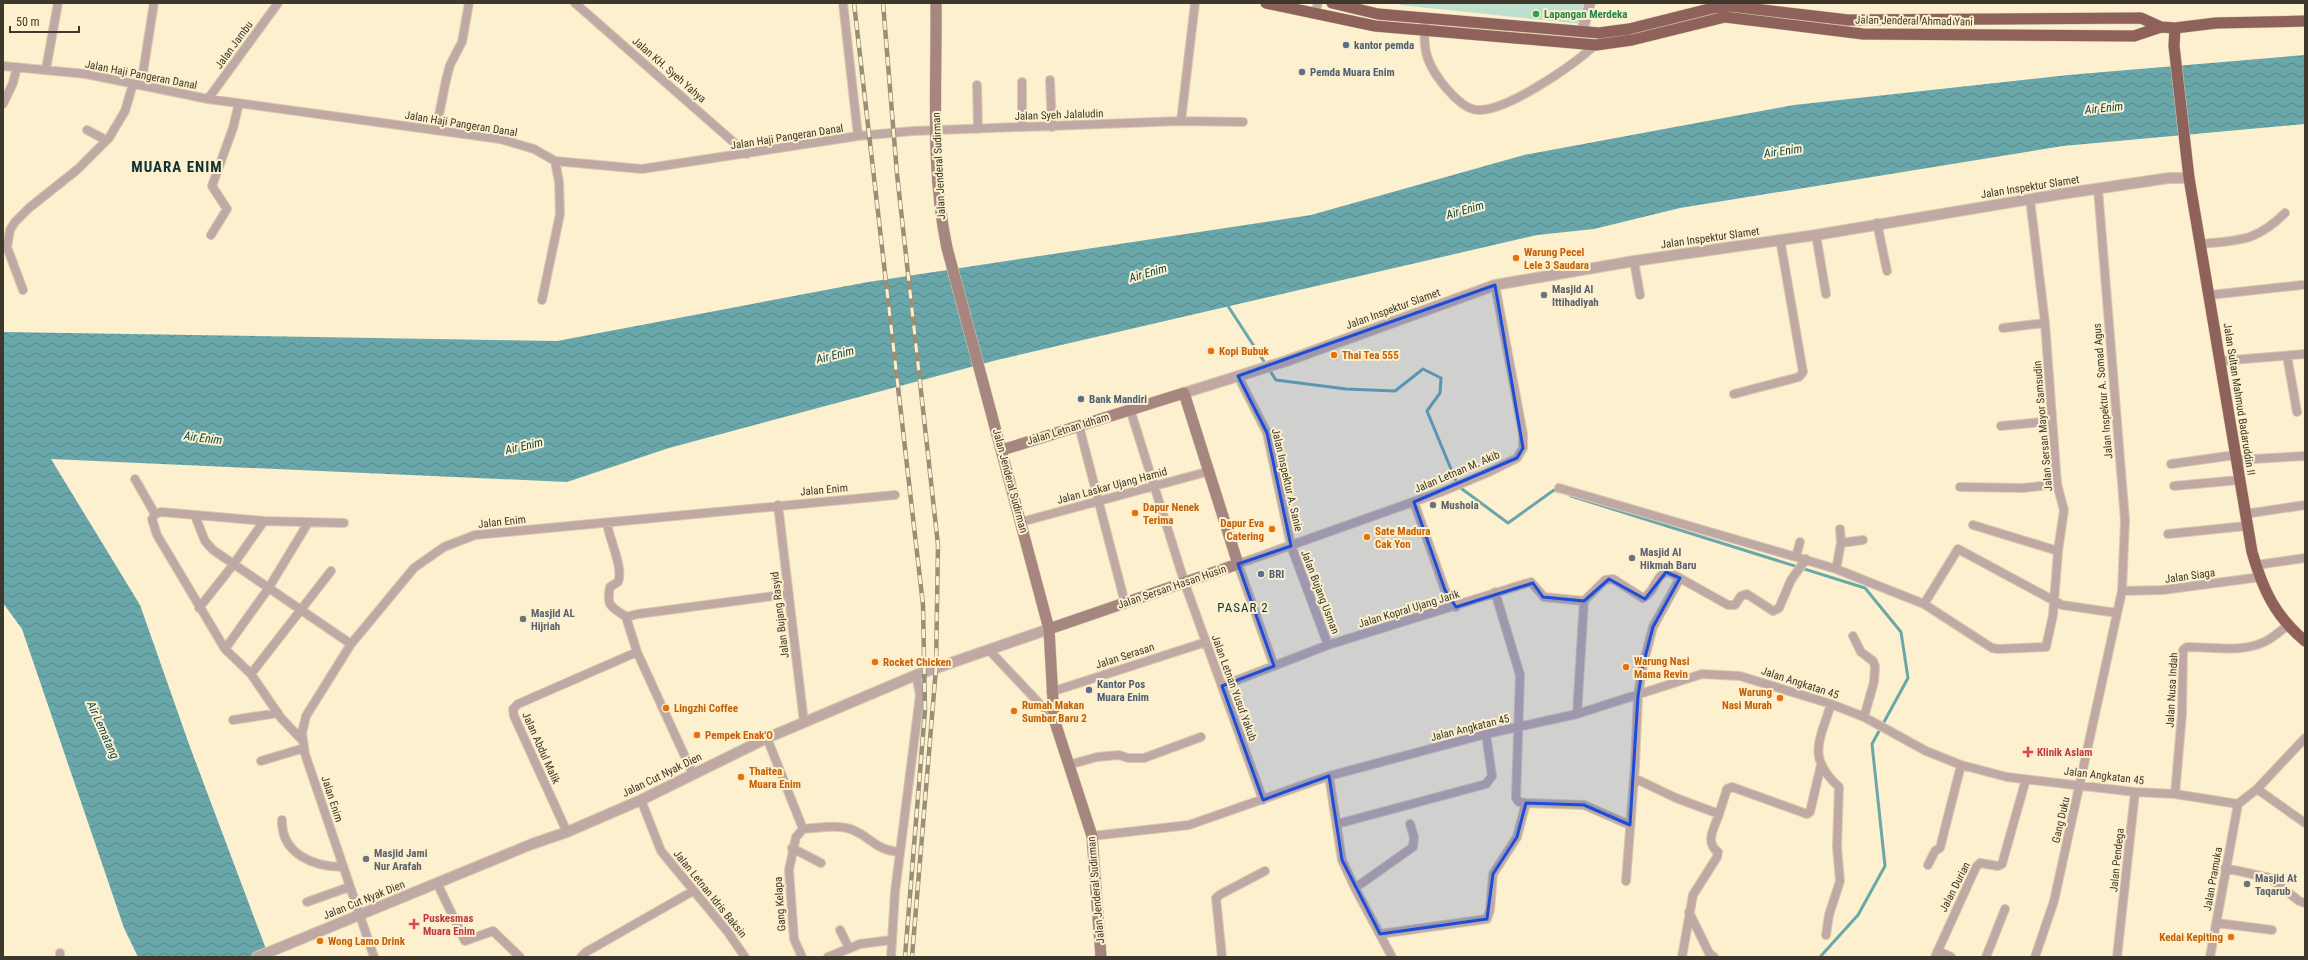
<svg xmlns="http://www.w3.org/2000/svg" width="2308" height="960" viewBox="0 0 2308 960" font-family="'Roboto Condensed',sans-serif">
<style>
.park{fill:#bfdfce}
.water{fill:url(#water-waves)}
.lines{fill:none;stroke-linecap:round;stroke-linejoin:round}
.stream{stroke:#6aa7aa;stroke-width:3}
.minor-casing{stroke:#d7cbad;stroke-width:10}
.tertiary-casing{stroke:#d7cbad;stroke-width:12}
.secondary-casing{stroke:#d7cbad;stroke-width:12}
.trunk-casing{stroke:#d7cbad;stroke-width:12}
.minor{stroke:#c0a9a4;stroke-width:8}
.tertiary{stroke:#c0a9a4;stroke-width:10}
.secondary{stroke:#a88680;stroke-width:11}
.trunk{stroke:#8e625a;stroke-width:11}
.rail-casing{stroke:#978f78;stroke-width:4.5}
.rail{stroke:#fdf0ce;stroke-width:3;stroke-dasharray:9;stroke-linecap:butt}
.marked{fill:#1d4ed8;fill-opacity:0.2;stroke:#1d4ed8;stroke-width:3;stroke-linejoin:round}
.leisure-dot{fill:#2e9e5b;stroke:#fdf0ce;stroke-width:1.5}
.service-dot{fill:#5c6f8a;stroke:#fdf0ce;stroke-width:1.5}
.food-dot{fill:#e8710a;stroke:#fdf0ce;stroke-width:1.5}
.worship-dot{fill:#6b7280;stroke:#fdf0ce;stroke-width:1.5}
.health-dot{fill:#e0444e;stroke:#fdf0ce;stroke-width:1.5}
.labels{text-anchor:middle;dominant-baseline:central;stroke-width:4;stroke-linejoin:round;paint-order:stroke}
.leisure-label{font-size:11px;font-weight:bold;fill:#27864d;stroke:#fdf0ce;text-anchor:start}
.street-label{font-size:11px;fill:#3d382b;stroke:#fdf0ce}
.service-label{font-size:11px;font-weight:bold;fill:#4e5e75;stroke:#fdf0ce;text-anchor:start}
.food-label{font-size:11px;font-weight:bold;fill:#c56008;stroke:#fdf0ce;text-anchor:start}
.worship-label{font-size:11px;font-weight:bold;fill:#5b616d;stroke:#fdf0ce;text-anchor:start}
.health-label{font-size:11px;font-weight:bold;fill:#be3a42;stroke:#fdf0ce;text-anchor:start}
.water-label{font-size:12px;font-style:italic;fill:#0f484b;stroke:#fdf0ce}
.quarter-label{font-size:13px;letter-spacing:1px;fill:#0e3134;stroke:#fdf0ce}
.district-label{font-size:15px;font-weight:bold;letter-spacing:1px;fill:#0e3134;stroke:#fdf0ce}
</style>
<defs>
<pattern id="water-waves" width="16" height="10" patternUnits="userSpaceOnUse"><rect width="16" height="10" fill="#6aa7aa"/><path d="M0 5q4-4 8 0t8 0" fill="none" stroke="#58898b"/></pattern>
</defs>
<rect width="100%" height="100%" fill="#fdf0ce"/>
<path class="park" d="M1400 3H1583L1581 24 1400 5Z"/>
<path class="water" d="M2305 55V124L2063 146 1680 208 1594 229 1537 235 997 360 669 448 567 482 51 459 140 605 190 747 269 957H138L124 928 22 629 3 603V332L557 341 868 282 1311 215 1524 155 1794 105 2068 75Z"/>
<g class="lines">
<path class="stream" d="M1226 303 1276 380 1346 389 1395 391 1423 369 1441 378 1440 393 1427 411 1458 486 1508 523 1554 490 1560 492
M1571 496 1865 588 1901 632 1908 678 1872 744 1885 866 1858 915 1820 957"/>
<g class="minor-casing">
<path id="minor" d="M575 3 747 154
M843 3 858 136
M1315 13 1318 3
M1426 18C1422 46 1425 61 1442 83 1450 93 1465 110 1478 110 1508 111 1575 64 1596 44
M3 66 86 74 208 99 500 139 534 149 555 161 642 169 858 136 913 131 1181 121 1243 122
M46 69 58 3
M1050 80 1052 127
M1022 82V127
M141 85 154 3
M977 85 978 129
M208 99 278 3
M3 104 13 83 17 67
M1181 121 1195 3
M87 130 106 140
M436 130 446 80 450 65 462 42 469 3
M1877 223 1887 271
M211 235 227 209 212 186 233 128 239 103
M1816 235 1826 294
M2201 244C2239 240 2256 242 2285 213
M1634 261 1640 295
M23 290 7 247 10 230 15 222 29 208 78 169 109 138 125 111 133 84
M2210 295 2302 285
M542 300 560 214 559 182 555 161
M2003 328 2045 323
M2287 356 2297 412
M2220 361 2305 354
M1238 376 1267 433 1291 546 1328 645
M1734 394 1799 377 1803 372 1780 239
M1130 409 1185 584 1263 800
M1079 426 1125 603
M2001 426 2052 421
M2236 460 2305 456
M2171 464 2235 455
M135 479 155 514
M2174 486 2239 480
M1960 487 2023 488 2057 484
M1559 488 1796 557
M1414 502 1445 590 1456 607
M778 505 804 722
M2245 514 2305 505
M195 516 205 541 213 550 351 644
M1021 522 1210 471
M607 523C609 539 624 568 618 582L610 587C606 607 611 606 626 617
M1973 525 2058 551
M2168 534 2246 526
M1800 542 1796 557 1836 569 1924 604 1992 648 1998 649 2046 647 2053 615 2058 551 2064 510 2057 484 2045 323 2030 199
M1841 543 1863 540
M2256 565 2305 558
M1836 569 1841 543 1840 529
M2122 591 2163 590 2261 577
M1495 592 1520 675 1516 798 1519 802 1526 803 1584 805 1630 825
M1924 604 1958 549 2062 605 2117 613
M199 608 233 565 264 521
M626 617 637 652 693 774
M626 617 638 614 789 594
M1853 636 1861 652 1873 661 1875 666 1874 682 1864 717
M225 649 268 589 308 523
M989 650 1054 719
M1274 666 1238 564 1441 492 1489 472 1517 458 1523 448V434L1495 285
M251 674 331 571
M1222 686 1328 645 1531 582 1544 597 1584 601
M1051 692 1206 642
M1577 714 1584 601 1605 580 1613 579 1643 598C1655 593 1656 572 1669 572L1728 605H1735L1741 596 1747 594 1773 611 1779 608 1791 580 1806 559
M233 720 278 713
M767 738 803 829
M303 741 281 718 251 674 225 649 157 535 152 519 155 514 161 512 264 521 344 523
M261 761 304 748
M1068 765 1097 757 1119 755 1128 758H1144L1201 737
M1329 776 1342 860 1355 888 1392 957
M1634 778 1676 798 1719 814 1727 789 1732 787 1807 814 1810 812 1821 765
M2257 789 2305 823
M2175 794 2182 714 2183 650 2187 647C2212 647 2241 653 2264 642 2272 639 2280 631 2287 626
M641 800 661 851 727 931 745 957
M282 820C281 854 314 867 343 867
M1337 824 1486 784 1492 776 1486 734
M803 829C819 828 838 824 853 830 872 838 875 850 900 852
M567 832 514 716 513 709 518 704 637 652
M1092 836 1189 825 1329 776 1486 734 1577 714 1702 674 1740 676 1831 704 1864 717 1926 751 1961 765 2007 777 2135 792 2175 794 2238 804 2257 789 2305 738
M792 848 821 863
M1928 865 1935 851 1940 848 1961 765
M2225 868 2270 878 2299 901 2305 903
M1626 881 1635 765 1638 696 1643 665 1653 627 1680 578
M437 883 465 941 493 931 520 957
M1355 888 1413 847 1414 837 1410 824
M307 902 349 887
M1689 912 1709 953 1714 957
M2217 923 2272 930
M840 930 849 948
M1380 934 1487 919 1490 910 1493 874 1517 837 1526 803
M1826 935 1829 915 1840 881 1837 847 1839 787C1806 757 1820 741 1831 704
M1938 951 1951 957
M60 957V953
M374 957 305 754 302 733 306 716 351 644 414 568 444 547 475 535 895 495
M581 957 586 952 693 891
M802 957 794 939 789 870 796 837 803 829
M828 957 860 944 891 940
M891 957 895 892 920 695 916 675
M1222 957 1216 898 1221 894 1265 871
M1682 957 1693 895 1717 857 1718 852C1704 842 1715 827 1719 814
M1935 957 1976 867 1980 863 1998 866 2002 864 2026 779
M1986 957 2005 909
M2035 957 2054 901 2122 591 2125 520 2098 189
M2117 957 2135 792
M2210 957 2238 804"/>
</g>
<g class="tertiary-casing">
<path id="tertiary" d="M1582 32 1590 3
M1184 393 1286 361 1495 285 1634 261 1816 235 2061 194 2169 178H2189
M257 957 532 844 567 832 641 800 767 738 916 675 1049 629"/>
</g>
<g class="secondary-casing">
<path id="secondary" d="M936 3C937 84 930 169 947 248L1049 629 1054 719 1092 836 1101 957
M1002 450 1184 393 1238 564 1049 629"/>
</g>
<g class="trunk-casing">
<path id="trunk" d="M1266 3 1375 26 1596 45 1632 40 1725 17 1863 34 2134 36 2161 27
M1332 3 1378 14 1599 33 1629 29 1713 8 1730 6 1848 20 2141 18 2161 27 2175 28
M2305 21 2216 23 2175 28 2174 46 2189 178 2252 552C2263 590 2275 616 2305 641"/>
</g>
<use href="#minor" class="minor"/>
<use href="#tertiary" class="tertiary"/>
<use href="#secondary" class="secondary"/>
<use href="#trunk" class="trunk"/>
<g class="rail-casing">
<path id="rail" d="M854 3 923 605 925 710 905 957
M883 3 897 174 938 545 936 668 912 957"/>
</g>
<use href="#rail" class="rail"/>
</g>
<path class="marked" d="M1495 285 1523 448 1517 458 1414 502 1445 590 1456 607 1533 583 1543 597 1584 601 1609 579 1645 599 1666 572 1680 578 1653 627 1643 665 1638 696 1630 825 1584 805 1526 803 1517 837 1493 874 1487 919 1380 934 1342 860 1329 776 1263 800 1222 686 1274 666 1238 564 1291 546 1267 433 1238 376Z"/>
<circle class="leisure-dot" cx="1536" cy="14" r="4"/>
<g class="service-dot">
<circle cx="1346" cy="45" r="4"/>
<circle cx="1302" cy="72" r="4"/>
<circle cx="1081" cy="399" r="4"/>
<circle cx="1261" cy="574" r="4"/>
<circle cx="1089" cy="690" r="4"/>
</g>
<g class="food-dot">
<circle cx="1516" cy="258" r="4"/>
<circle cx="1211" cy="351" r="4"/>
<circle cx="1334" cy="355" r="4"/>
<circle cx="1135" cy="513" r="4"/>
<circle cx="1272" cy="529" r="4"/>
<circle cx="1367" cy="537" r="4"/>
<circle cx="875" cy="662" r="4"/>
<circle cx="1626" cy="667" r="4"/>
<circle cx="1780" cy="698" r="4"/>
<circle cx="666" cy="708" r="4"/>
<circle cx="1014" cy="711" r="4"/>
<circle cx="697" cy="735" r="4"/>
<circle cx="741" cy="777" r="4"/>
<circle cx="2231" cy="937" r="4"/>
<circle cx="320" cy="941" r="4"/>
</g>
<g class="worship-dot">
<circle cx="1544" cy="295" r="4"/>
<circle cx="1433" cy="505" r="4"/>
<circle cx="1632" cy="558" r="4"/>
<circle cx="523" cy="619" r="4"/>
<circle cx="366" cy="859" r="4"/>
<circle cx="2247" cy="884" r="4"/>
</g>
<g class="health-dot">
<path d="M2026 746h4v4h4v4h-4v4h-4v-4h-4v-4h4z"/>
<path d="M412 918h4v4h4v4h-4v4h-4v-4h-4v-4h4z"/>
</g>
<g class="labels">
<g class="leisure-label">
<text x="1544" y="14">Lapangan Merdeka</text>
</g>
<g class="street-label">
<text transform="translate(1914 21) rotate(1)">Jalan Jenderal Ahmad Yani</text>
<text transform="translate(234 45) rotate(-54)">Jalan Jambu</text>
<text transform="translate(669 70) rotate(41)">Jalan KH. Syeh Yahya</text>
<text transform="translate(141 75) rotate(11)">Jalan Haji Pangeran Danal</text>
<text transform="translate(1059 115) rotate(-2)">Jalan Syeh Jalaludin</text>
<text transform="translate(461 124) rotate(9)">Jalan Haji Pangeran Danal</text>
<text transform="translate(787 137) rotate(-9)">Jalan Haji Pangeran Danal</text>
<text transform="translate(939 166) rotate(-93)">Jalan Jenderal Sudirman</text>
<text transform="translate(2030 187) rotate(-9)">Jalan Inspektur Slamet</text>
<text transform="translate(1710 238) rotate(-8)">Jalan Inspektur Slamet</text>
<text transform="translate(1393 309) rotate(-20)">Jalan Inspektur Slamet</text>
<text transform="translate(2103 391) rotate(-95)">Jalan Inspektur A. Somad Agus</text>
<text transform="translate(2239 399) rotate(81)">Jalan Sultan Mahmud Badaruddin II</text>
<text transform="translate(2043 426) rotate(-95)">Jalan Sersan Mayor Samsudin</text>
<text transform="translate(1068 429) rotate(-17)">Jalan Letnan Idham</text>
<text transform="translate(1457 472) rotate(-23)">Jalan Letnan M. Akib</text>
<text transform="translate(1287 480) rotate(77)">Jalan Inspektur A. Sanie</text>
<text transform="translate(1010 481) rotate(75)">Jalan Jenderal Sudirman</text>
<text transform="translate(1112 486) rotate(-15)">Jalan Laskar Ujang Hamid</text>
<text transform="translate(824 490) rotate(-5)">Jalan Enim</text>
<text transform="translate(502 522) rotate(-6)">Jalan Enim</text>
<text transform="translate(2190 576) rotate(-8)">Jalan Siaga</text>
<text transform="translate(1172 587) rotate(-19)">Jalan Sersan Hasan Husin</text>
<text transform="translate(1320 592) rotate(69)">Jalan Bujang Usman</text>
<text transform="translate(1409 609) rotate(-17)">Jalan Kopral Ujang Jarik</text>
<text transform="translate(780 615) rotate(-97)">Jalan Bujang Rasyid</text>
<text transform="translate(1125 656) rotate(-18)">Jalan Serasan</text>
<text transform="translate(1800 683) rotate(18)">Jalan Angkatan 45</text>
<text transform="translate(1234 688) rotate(70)">Jalan Letnan Yusuf Yakub</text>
<text transform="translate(2172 690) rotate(-87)">Jalan Nusa Indah</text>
<text transform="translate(1470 728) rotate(-14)">Jalan Angkatan 45</text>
<text transform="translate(541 748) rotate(66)">Jalan Abdul Malik</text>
<text transform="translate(662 775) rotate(-26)">Jalan Cut Nyak Dien</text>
<text transform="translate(2104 776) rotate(7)">Jalan Angkatan 45</text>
<text transform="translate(332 799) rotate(72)">Jalan Enim</text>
<text transform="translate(2061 820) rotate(-77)">Gang Duku</text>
<text transform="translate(2117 860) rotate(-84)">Jalan Pendega</text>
<text transform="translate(2213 879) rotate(-80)">Jalan Pramuka</text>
<text transform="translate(1955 887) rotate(-63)">Jalan Durian</text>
<text transform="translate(1096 890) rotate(-95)">Jalan Jenderal Sudirman</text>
<text transform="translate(710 894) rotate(51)">Jalan Letnan Idris Baksin</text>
<text transform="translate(364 900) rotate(-22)">Jalan Cut Nyak Dien</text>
<text transform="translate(780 904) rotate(-94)">Gang Kelapa</text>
</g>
<g class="service-label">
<text x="1354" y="45">kantor pemda</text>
<text x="1310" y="72">Pemda Muara Enim</text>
<text x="1089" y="399">Bank Mandiri</text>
<text x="1269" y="574">BRI</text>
<text x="1097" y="684">Kantor Pos<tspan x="1097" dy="13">Muara Enim</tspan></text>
</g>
<g class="food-label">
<text x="1524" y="252">Warung Pecel<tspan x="1524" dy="13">Lele 3 Saudara</tspan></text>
<text x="1219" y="351">Kopi Bubuk</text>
<text x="1342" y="355">Thai Tea 555</text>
<text x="1143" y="507">Dapur Nenek<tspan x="1143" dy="13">Terima</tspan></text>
<text x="1264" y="523" text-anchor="end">Dapur Eva<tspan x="1264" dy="13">Catering</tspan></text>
<text x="1375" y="531">Sate Madura<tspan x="1375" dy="13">Cak Yon</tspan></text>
<text x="1634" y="661">Warung Nasi<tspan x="1634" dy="13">Mama Revin</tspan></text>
<text x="883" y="662">Rocket Chicken</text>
<text x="1772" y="692" text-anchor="end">Warung<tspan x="1772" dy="13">Nasi Murah</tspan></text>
<text x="1022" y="705">Rumah Makan<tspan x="1022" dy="13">Sumbar Baru 2</tspan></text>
<text x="674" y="708">Lingzhi Coffee</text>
<text x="705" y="735">Pempek Enak'O</text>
<text x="749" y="771">Thaitea<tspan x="749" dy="13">Muara Enim</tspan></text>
<text x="2223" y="937" text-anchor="end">Kedai Kepiting</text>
<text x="328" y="941">Wong Lamo Drink</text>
</g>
<g class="worship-label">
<text x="1552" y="289">Masjid Al<tspan x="1552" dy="13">Ittihadiyah</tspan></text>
<text x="1441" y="505">Mushola</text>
<text x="1640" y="552">Masjid Al<tspan x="1640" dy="13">Hikmah Baru</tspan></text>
<text x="531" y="613">Masjid AL<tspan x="531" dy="13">Hijriah</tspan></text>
<text x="374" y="853">Masjid Jami<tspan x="374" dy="13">Nur Arafah</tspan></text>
<text x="2255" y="878">Masjid At<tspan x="2255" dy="13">Taqarub</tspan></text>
</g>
<g class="health-label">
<text x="2037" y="752">Klinik Aslam</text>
<text x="423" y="918">Puskesmas<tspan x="423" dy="13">Muara Enim</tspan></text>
</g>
<g class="water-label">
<text transform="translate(2104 108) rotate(-6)">Air Enim</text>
<text transform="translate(1783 151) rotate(-8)">Air Enim</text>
<text transform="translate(1465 210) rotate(-16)">Air Enim</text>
<text transform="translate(1148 273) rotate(-16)">Air Enim</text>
<text transform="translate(835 355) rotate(-14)">Air Enim</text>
<text transform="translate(203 438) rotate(7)">Air Enim</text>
<text transform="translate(524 446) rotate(-13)">Air Enim</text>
<text transform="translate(103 730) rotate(66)">Air Lematang</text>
</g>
<g class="quarter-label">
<text x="1243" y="607">PASAR 2</text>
</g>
<g class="district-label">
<text x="177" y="167">MUARA ENIM</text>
</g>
</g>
<rect width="2308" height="960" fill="none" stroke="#3d382b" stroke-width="8"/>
<path d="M10 26v6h69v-6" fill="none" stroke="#3d382b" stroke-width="2"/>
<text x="16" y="26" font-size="12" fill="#3d382b" stroke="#fdf0ce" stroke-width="3" paint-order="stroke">50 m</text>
</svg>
